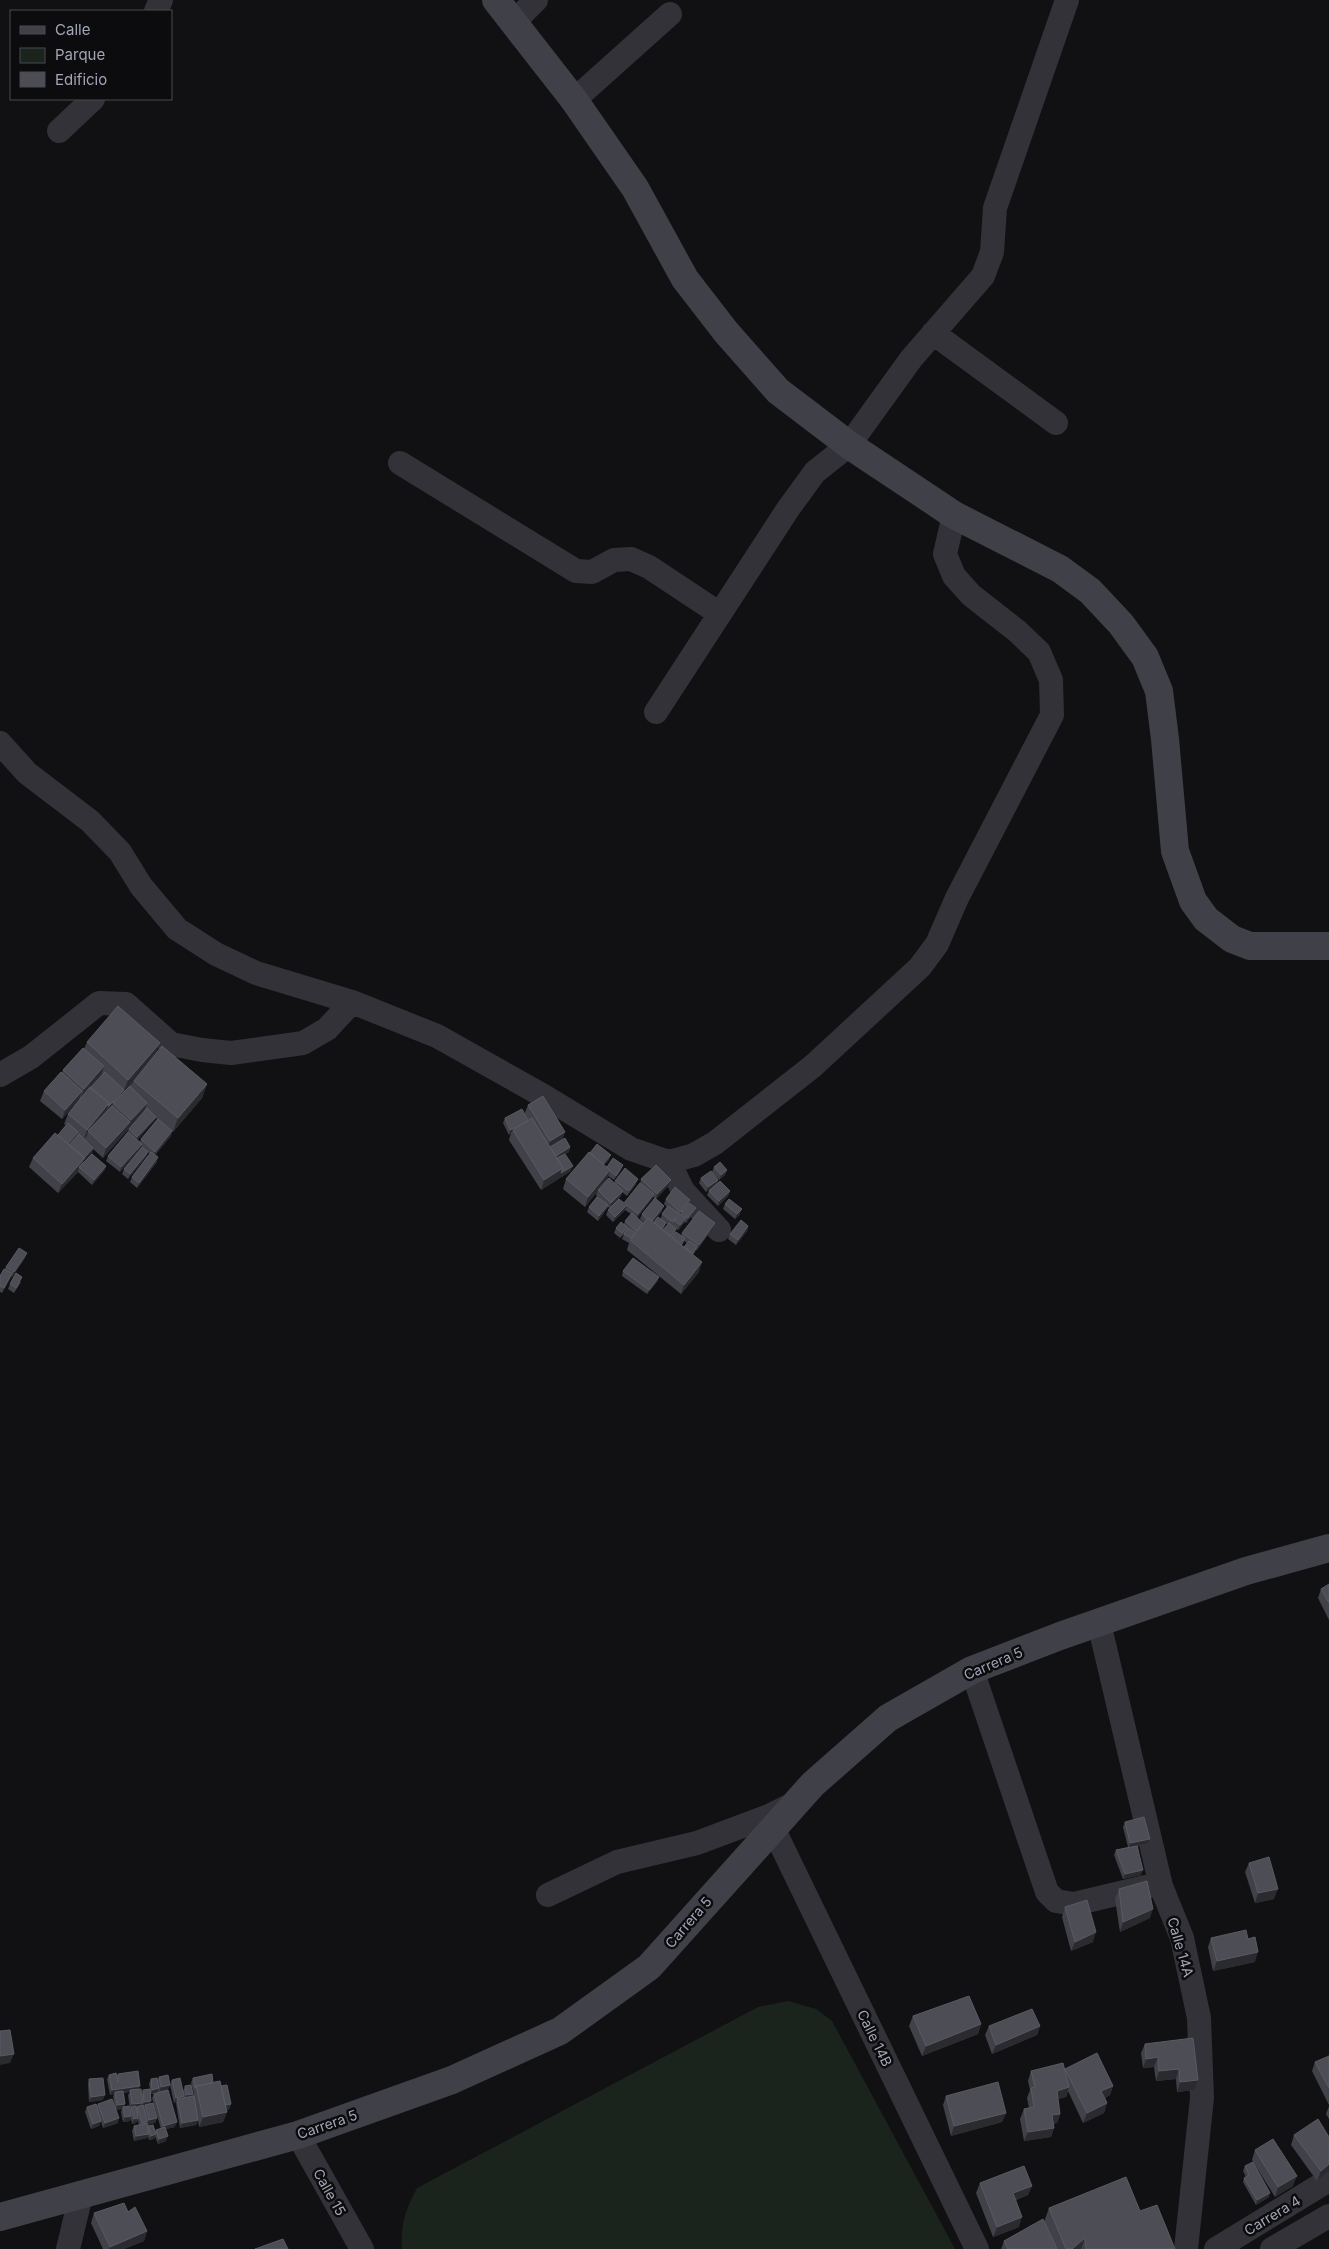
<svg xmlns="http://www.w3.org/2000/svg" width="1329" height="2249" viewBox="0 0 1329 2249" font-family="Inter,sans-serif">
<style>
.green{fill:#1b231d}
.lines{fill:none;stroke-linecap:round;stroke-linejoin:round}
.street{stroke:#323238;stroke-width:24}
.secondary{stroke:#404148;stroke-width:28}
.wall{fill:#414249;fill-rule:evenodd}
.shaded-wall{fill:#2a2a2f}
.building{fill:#4c4d55;stroke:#595b64}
.labels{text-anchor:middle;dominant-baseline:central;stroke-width:5;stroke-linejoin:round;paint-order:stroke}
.street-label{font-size:14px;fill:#a1a5b5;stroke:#0c0c0e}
</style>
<rect width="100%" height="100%" fill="#111113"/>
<path class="green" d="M788 2001 816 2009 832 2021 955 2249H402C400 2226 406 2208 417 2188L758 2007Z"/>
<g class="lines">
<path class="street" d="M156 11 161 0
M514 22 536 0
M574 100 670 14
M59 131 93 99
M933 333 1056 423
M400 463 576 571 592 572 614 560 631 559 649 567 720 614
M656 712 788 509 815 472 849 445 911 359 983 276 992 252 995 208 1067 0
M0 743 27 773 90 821 120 852 141 886 177 929 216 954 256 973 352 1002 437 1036 542 1095 631 1149 669 1162 694 1155 715 1143 813 1066 920 967 937 944 957 898 1052 715 1051 680 1039 652 1017 631 971 595 954 576 945 554 954 515
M0 1075 31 1057 99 1003 126 1004 171 1044 202 1050 231 1053 303 1043 327 1029 352 1002
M669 1162 683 1191 719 1230
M1099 1623 1161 1886 1182 1938 1199 2018 1202 2098 1186 2249
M972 1670 1047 1892 1056 1901 1074 1904 1150 1886
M773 1828 977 2249
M548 1895 617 1862 697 1843 769 1816 787 1807
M298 2135 362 2249
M68 2249 81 2195
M1216 2249 1329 2180
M1272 2249 1329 2216"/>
<path class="secondary" d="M496 0 574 100 635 188 685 279 726 332 778 391 849 445 954 515 1060 569 1090 591 1121 624 1145 657 1159 691 1165 739 1175 851 1193 901 1206 919 1232 939 1250 946H1329
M0 2217 298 2135 452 2080 560 2031 649 1967 813 1784 888 1718 972 1670 1060 1636 1246 1571 1329 1548"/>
</g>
<path class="wall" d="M87 1042 156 1053 207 1084 202 1098 173 1132 172 1131 171 1136 155 1155 157 1162 137 1188 130 1182 132 1177 150 1154 148 1152 146 1157 128 1179 122 1174 124 1169 142 1147 141 1146 140 1148 120 1172 106 1161 108 1156 127 1133 129 1129 142 1114 103 1158 93 1149 92 1153 83 1161V1164L106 1166 104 1171 92 1185 78 1172 58 1193 29 1167 33 1158 58 1135 66 1125 64 1124 68 1114 80 1098 62 1119 40 1101 44 1091 62 1072 63 1070 84 1049ZM156 1118 157 1119 141 1139 140 1142 137 1140 154 1121Z
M528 1105 565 1132 562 1140 570 1147 569 1152 565 1154 571 1171 541 1190 509 1140 511 1133 509 1135 503 1123 505 1118 524 1115Z
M609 1160 604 1165 607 1167 621 1170 614 1180 608 1176 607 1180 601 1187 614 1183 615 1181 636 1184 627 1196 622 1192 621 1196 610 1208 608 1207 606 1210 598 1221 587 1212 589 1207 597 1197 596 1195 597 1192 585 1207 563 1189 566 1179Z
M714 1167 727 1170 725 1175 719 1180 712 1172Z
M701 1178 718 1180 717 1184 730 1191 728 1196 718 1206 707 1195 709 1191 712 1188 706 1192 699 1183Z
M641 1179 669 1185 656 1199 653 1197 652 1199 637 1218 642 1226 644 1223 640 1219 642 1214 662 1211 653 1222 661 1218 662 1214 667 1207 664 1204 666 1199 689 1203 694 1213 686 1223 685 1222 678 1230 676 1229 675 1234 672 1237 681 1236 682 1233 713 1228 697 1250H696L693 1255 699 1272 681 1294 627 1250 629 1243 622 1239 624 1234 620 1238 614 1233 616 1228 624 1224 625 1221 631 1214 625 1210 613 1222 606 1215 608 1210 624 1203 640 1184ZM666 1223 668 1225 663 1230ZM684 1241 687 1243 684 1247 682 1245Z
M725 1204 740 1214 735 1219 723 1209Z
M748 1226 747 1231 736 1245 728 1239 730 1234Z
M25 1258 12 1277H11L2 1293 0 1292V1276L6 1267Z
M623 1271 659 1277 657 1282 647 1294 622 1276Z
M21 1282 14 1293 8 1289 10 1284Z
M1329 1584V1620L1318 1598 1321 1589Z
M1125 1822 1148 1843 1138 1846 1141 1875 1123 1879 1114 1855 1116 1850 1128 1847 1123 1827Z
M1249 1863 1274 1899 1255 1903 1245 1872Z
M1119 1889 1150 1918 1120 1932 1115 1899Z
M1065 1907 1093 1942 1071 1951 1062 1917Z
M1211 1938 1248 1939 1255 1962 1213 1971 1208 1947Z
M913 2016 981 2024 978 2034 922 2056 909 2026Z
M989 2026H1040L1037 2035 992 2054 985 2035Z
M1193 2038 1194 2090 1177 2092 1176 2079 1156 2081 1154 2067 1143 2068 1141 2053 1145 2044Z
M1329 2056V2105L1312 2071 1315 2062Z
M1065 2069 1113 2086 1110 2095 1105 2098 1107 2103 1104 2113 1083 2123 1068 2091 1066 2097 1058 2099 1060 2114 1057 2123 1053 2124 1054 2128 1051 2137 1024 2141 1020 2119 1024 2109 1029 2108 1027 2098 1030 2090 1028 2081 1031 2071Z
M118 2074 139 2089 142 2094 143 2090 150 2089 149 2084 151 2079 157 2081 159 2077 168 2090 175 2127 166 2129V2141L158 2144 155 2136 154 2139 149 2140 148 2136 147 2138 134 2141 132 2131 134 2126 139 2125 138 2120 136 2123 132 2124 131 2118 130 2121 123 2122 121 2112 122 2109 116 2110 118 2123 103 2128 101 2121 99 2126 91 2129 85 2112 87 2107H96L98 2104 115 2107 113 2097 114 2094 110 2095 107 2079 109 2075 117 2077ZM130 2092 128 2095 130 2110 124 2107 125 2104 124 2093ZM151 2094H154L152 2098 161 2129 156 2130 155 2132 148 2126V2128L147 2125 155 2123 157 2118 150 2104Z
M193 2078 213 2083 221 2086 231 2104 229 2109 226 2110 227 2112 223 2122 199 2127 198 2120 196 2125 180 2128 176 2103H174L170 2085 172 2080 183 2091 185 2086 193 2094 192 2096 194 2093 191 2083Z
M89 2079 103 2100 89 2102 88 2084Z
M946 2096 1006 2113 1002 2122 951 2136 943 2105Z
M1329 2106V2119L1326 2114Z
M1294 2135 1329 2137V2171L1317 2181 1291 2145Z
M1255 2150 1293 2186 1275 2197 1252 2160Z
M1245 2166 1269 2197 1256 2205 1243 2182 1244 2178 1246 2177 1243 2171Z
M980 2183 1032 2186 1028 2195 1016 2200 1019 2227 993 2237 976 2193Z
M1049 2208 1140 2211 1175 2249H1001L1004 2241 1044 2222Z
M94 2213 147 2231 144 2241 124 2249H103L91 2223Z"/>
<path class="shaded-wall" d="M160 1043 155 1057 114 1104 113 1103 112 1106 107 1111 109 1106 124 1090 128 1080Z
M104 1066 101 1076 81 1098 84 1089Z
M207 1084 202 1098 173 1132 178 1118Z
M82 1091 79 1100 62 1119 65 1110Z
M109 1103 106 1113 88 1131 87 1136 84 1139 87 1130Z
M147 1103 144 1112 103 1158 106 1148Z
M156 1117 154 1121 136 1142 137 1137Z
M528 1121 513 1130 511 1133 509 1135 510 1130Z
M172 1131 171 1136 153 1156 155 1152Z
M78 1132 76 1137 63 1151 65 1147Z
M565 1132 561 1142 546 1151 550 1141Z
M142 1144 140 1148 120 1172 121 1167Z
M570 1147 569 1152 555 1161 554 1157Z
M93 1148 92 1153 83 1161 81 1168 79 1167 78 1172 58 1193 62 1184Z
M148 1152 146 1157 128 1179 130 1174Z
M611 1155 609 1160 599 1172 601 1167Z
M158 1157 157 1162 137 1188 139 1183Z
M623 1165 621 1170 614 1180 616 1176Z
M106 1166 104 1171 92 1185 94 1180Z
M573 1166 571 1171 541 1190 544 1180 563 1168Z
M610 1170 607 1180 585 1207 588 1197Z
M727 1170 725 1175 719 1180 721 1175Z
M638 1179 636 1184 627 1196 629 1191Z
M671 1180 669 1185 656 1199 657 1194Z
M718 1180 716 1185 706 1192 708 1187Z
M623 1191 621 1196 610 1208 611 1203Z
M730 1191 728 1196 718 1206 719 1201Z
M654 1194 652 1199 636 1219 638 1214Z
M690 1200 688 1205 681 1212 678 1217 680 1212Z
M608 1205 606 1210 598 1221 599 1216Z
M627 1205 625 1210 613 1222 615 1217Z
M664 1206 662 1211 649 1227 651 1222Z
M696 1208 694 1213 686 1223 688 1218Z
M742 1209 740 1214 735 1219 737 1214Z
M686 1218 684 1223 678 1230 680 1225Z
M715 1223 713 1228 697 1250 699 1245Z
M748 1226 747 1231 736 1245 738 1240Z
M27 1253 25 1258 12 1277 14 1272Z
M702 1262 699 1272 681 1294 684 1285Z
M12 1273 11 1278 2 1293 4 1288Z
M659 1277 657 1282 647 1294 649 1290Z
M1150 1839 1148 1843 1129 1848 1130 1843Z
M1143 1870 1141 1875 1123 1879 1125 1874Z
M1278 1889 1274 1899 1255 1903 1258 1893Z
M1153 1909 1150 1918 1120 1932 1123 1922Z
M1096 1932 1093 1942 1071 1951 1075 1942Z
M1258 1952 1255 1962 1213 1971 1217 1961Z
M981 2024 978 2034 922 2056 926 2046Z
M1040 2026 1037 2035 992 2054 996 2045Z
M14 2054 10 2063 0 2065V2056Z
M1158 2057 1154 2067 1143 2068 1146 2059Z
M1179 2069 1176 2079 1156 2081 1159 2071Z
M1198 2080 1194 2090 1177 2092 1180 2082Z
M170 2085 168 2090 159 2091 161 2087Z
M140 2086 139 2091 130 2090V2092L116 2094 115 2092 114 2094 110 2095 112 2090Z
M1113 2086 1110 2095 1098 2101 1101 2091Z
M1069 2087 1066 2097 1053 2100 1057 2091Z
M159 2088 157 2093 151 2094 152 2090Z
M193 2094 191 2099 184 2100 186 2095Z
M105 2095 103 2100 89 2102 91 2097Z
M184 2096 182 2101 177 2099 176 2103H174L176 2098Z
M151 2101 149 2106 145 2105 144 2106 142 2107 144 2102Z
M143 2103 141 2108 137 2107V2108L131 2109V2107L130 2109 132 2104Z
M1107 2103 1104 2113 1083 2123 1087 2113Z
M125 2104 124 2108 123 2107 122 2109 116 2110 117 2105Z
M231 2104 229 2109 222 2111 224 2106Z
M227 2112 223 2122 199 2127 203 2117Z
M1006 2113 1002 2122 951 2136 954 2126Z
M1060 2114 1057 2123 1048 2125 1052 2115Z
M131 2116 130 2121 123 2122 125 2117Z
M119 2118 118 2123 103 2128 105 2123Z
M138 2118 136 2123 132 2124 134 2119Z
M157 2118 155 2123 147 2125 149 2120Z
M198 2120 196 2125 180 2128 182 2123Z
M101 2121 99 2126 91 2129 93 2124Z
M177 2122 175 2127 162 2130 163 2126Z
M1054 2128 1051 2137 1024 2141 1028 2132Z
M149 2134 147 2138 134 2141 136 2136Z
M156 2134 154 2139 149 2140 151 2136Z
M168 2136 166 2141 158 2144 159 2139Z
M1329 2164V2171L1317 2181 1321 2171Z
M1297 2176 1293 2186 1275 2197 1278 2187Z
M1032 2186 1028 2195 1009 2202 1013 2193Z
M1270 2193 1269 2197 1256 2205 1257 2200Z
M1022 2217 1019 2227 993 2237 997 2227Z
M147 2231 144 2241 124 2249H109L110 2247Z
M1085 2238 1081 2249H1072Z"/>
<path class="building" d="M118 1006 160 1043 128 1080 87 1042Z
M162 1046 207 1084 178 1118 134 1081Z
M83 1048 104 1066 84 1089 63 1070Z
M61 1072 82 1091 65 1110 44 1091Z
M105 1072 124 1090 109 1106H108L109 1103 90 1088Z
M130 1086 147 1103 131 1120 113 1103Z
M90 1087 109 1103 87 1130 68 1114Z
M543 1096 565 1132 550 1141 528 1105Z
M112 1106 130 1122 106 1148 88 1131Z
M147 1108 156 1117 137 1137 129 1129Z
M522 1109 528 1121 510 1130 505 1118Z
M532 1118 563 1168 544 1180 513 1130Z
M158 1119 172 1131 155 1152 141 1139Z
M68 1123 78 1132 68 1144 58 1135Z
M128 1132 142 1144 121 1167 108 1156Z
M55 1133 85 1158 62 1184 33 1158Z
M79 1134 93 1148 84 1158 69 1145Z
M565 1138 570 1147 556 1156 550 1147Z
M597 1144 611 1155 603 1164 590 1153Z
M142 1147 148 1152 130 1174 124 1169Z
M151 1152 158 1157 139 1183 132 1177Z
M589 1152 610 1170 588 1197 566 1179Z
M92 1154 106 1166 94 1180 79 1167Z
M565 1154 573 1166 561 1173 563 1168 557 1158Z
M613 1158 623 1165 616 1176 610 1171V1170L607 1167Z
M720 1162 727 1170 721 1175 714 1167Z
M656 1165 671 1180 657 1194 641 1179Z
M625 1168 638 1179 629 1191 615 1181Z
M711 1171 718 1180 708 1187 701 1178Z
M609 1178 623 1191 611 1203 598 1190Z
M720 1181 730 1191 719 1201 709 1191Z
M640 1183 654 1194 638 1214 627 1205 615 1217 608 1210 619 1199 624 1203Z
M675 1187 690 1200 680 1212 666 1199Z
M597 1197 608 1205 599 1216 589 1207Z
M655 1198 664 1206 652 1221 648 1218 647 1219 642 1214Z
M729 1199 742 1209 737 1214 725 1204Z
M689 1203 696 1208 688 1218 681 1212Z
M668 1206 686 1218 680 1225 675 1221 676 1218 673 1222 662 1214Z
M699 1211 715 1223 699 1245 682 1233Z
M632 1213 643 1223 636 1231 625 1221Z
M658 1217 666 1223 661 1229 654 1222Z
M648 1218 702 1262 684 1285 630 1240Z
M741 1220 748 1226 738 1240 730 1234Z
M621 1222 627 1227 622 1233 616 1228Z
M669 1223 676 1229 671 1236 663 1230Z
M628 1228 635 1232 631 1238 624 1234Z
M676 1232 685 1238 681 1245 672 1237Z
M689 1241 697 1246 693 1253 684 1247Z
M19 1248 27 1253 14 1272 6 1267Z
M633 1258 659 1277 649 1290 623 1271Z
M4 1269 12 1273 4 1288 0 1286V1276Z
M16 1273 22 1277 16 1288 10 1284Z
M1329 1584V1603L1321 1589Z
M1144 1817 1150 1839 1130 1843 1125 1822Z
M1137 1846 1143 1870 1125 1874 1116 1850Z
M1269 1857 1278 1889 1258 1893 1249 1863Z
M1147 1881 1153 1909 1123 1922 1119 1889Z
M1087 1900 1096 1932 1075 1942 1065 1907Z
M1246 1930 1248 1939 1255 1937 1258 1952 1217 1961 1211 1938Z
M969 1996 981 2024 926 2046 913 2016Z
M1032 2009 1040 2026 996 2045 989 2026Z
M10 2030 14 2054 0 2056V2031Z
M1193 2038 1198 2080 1180 2082 1179 2069 1159 2071 1158 2057 1146 2059 1145 2044Z
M1097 2053 1113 2086 1101 2091 1107 2103 1087 2113 1065 2069Z
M1329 2056V2088L1315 2062Z
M1063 2063 1069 2087 1057 2091 1060 2114 1052 2115 1054 2128 1028 2132 1024 2109 1034 2107 1031 2088 1035 2087 1031 2071Z
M138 2071 140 2086 112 2090 109 2075 116 2073 118 2082V2074Z
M212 2074 213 2083 196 2086 195 2088 193 2078Z
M168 2075 170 2085 161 2087 159 2077Z
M103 2078 105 2095 91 2097 89 2079Z
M157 2078 159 2088 152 2090 151 2079Z
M180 2078 184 2096 176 2098 172 2080Z
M220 2081 227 2112 203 2117 196 2086Z
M998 2082 1006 2113 954 2126 946 2096Z
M191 2085 193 2094 186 2095 185 2086Z
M227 2085 231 2104 225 2105 221 2086Z
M141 2089 143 2103 132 2104 130 2090Z
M150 2089 151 2101 144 2102 143 2090Z
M168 2090 177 2122 163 2126 154 2094Z
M123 2091 125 2104 117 2105 115 2092Z
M194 2096 198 2120 182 2123 177 2099Z
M112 2099 119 2118 105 2123 98 2104Z
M153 2103 157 2118 149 2120 145 2105Z
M96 2104 101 2121 93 2124 87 2107Z
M143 2105 147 2121 142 2123 137 2107Z
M129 2106 131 2116 125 2117 123 2107Z
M136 2106 138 2118 134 2119 131 2107Z
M1318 2119 1329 2137V2164L1321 2171 1294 2135Z
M147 2123 149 2134 136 2136 134 2126Z
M153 2125 156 2134 151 2136 148 2126Z
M165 2127 168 2136 159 2139 156 2130Z
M1273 2139 1297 2176 1278 2187 1255 2150Z
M1253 2162 1270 2193 1257 2200 1244 2178 1249 2175 1245 2166Z
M1024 2166 1032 2186 1013 2193 1022 2217 997 2227 980 2183Z
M1126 2177 1140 2211 1157 2205 1175 2249H1086L1085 2238 1072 2249H1066L1049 2208Z
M124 2203 128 2212 135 2207 147 2231 110 2247 94 2213Z
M1043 2219 1057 2249H1008L1004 2241Z
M283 2239 288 2249H255Z"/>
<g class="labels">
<g class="street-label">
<text transform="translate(993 1663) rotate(-23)">Carrera 5</text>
<text transform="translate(688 1922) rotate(-49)">Carrera 5</text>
<text transform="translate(1181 1947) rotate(74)">Calle 14A</text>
<text transform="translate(875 2038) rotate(64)">Calle 14B</text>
<text transform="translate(327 2124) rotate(-19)">Carrera 5</text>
<text transform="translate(330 2192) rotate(61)">Calle 15</text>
<text transform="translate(1272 2215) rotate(-31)">Carrera 4</text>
</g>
</g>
<rect x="10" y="10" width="162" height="90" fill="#0c0c0e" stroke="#484951"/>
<rect x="20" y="26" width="25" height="8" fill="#404148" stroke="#484951"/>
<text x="55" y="35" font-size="15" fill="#a1a5b5">Calle</text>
<rect x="20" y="48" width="25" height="15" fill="#1b231d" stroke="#484951"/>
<text x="55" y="60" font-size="15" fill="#a1a5b5">Parque</text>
<rect x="20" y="72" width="25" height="15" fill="#4c4d55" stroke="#484951"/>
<text x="55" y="85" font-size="15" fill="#a1a5b5">Edificio</text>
</svg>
